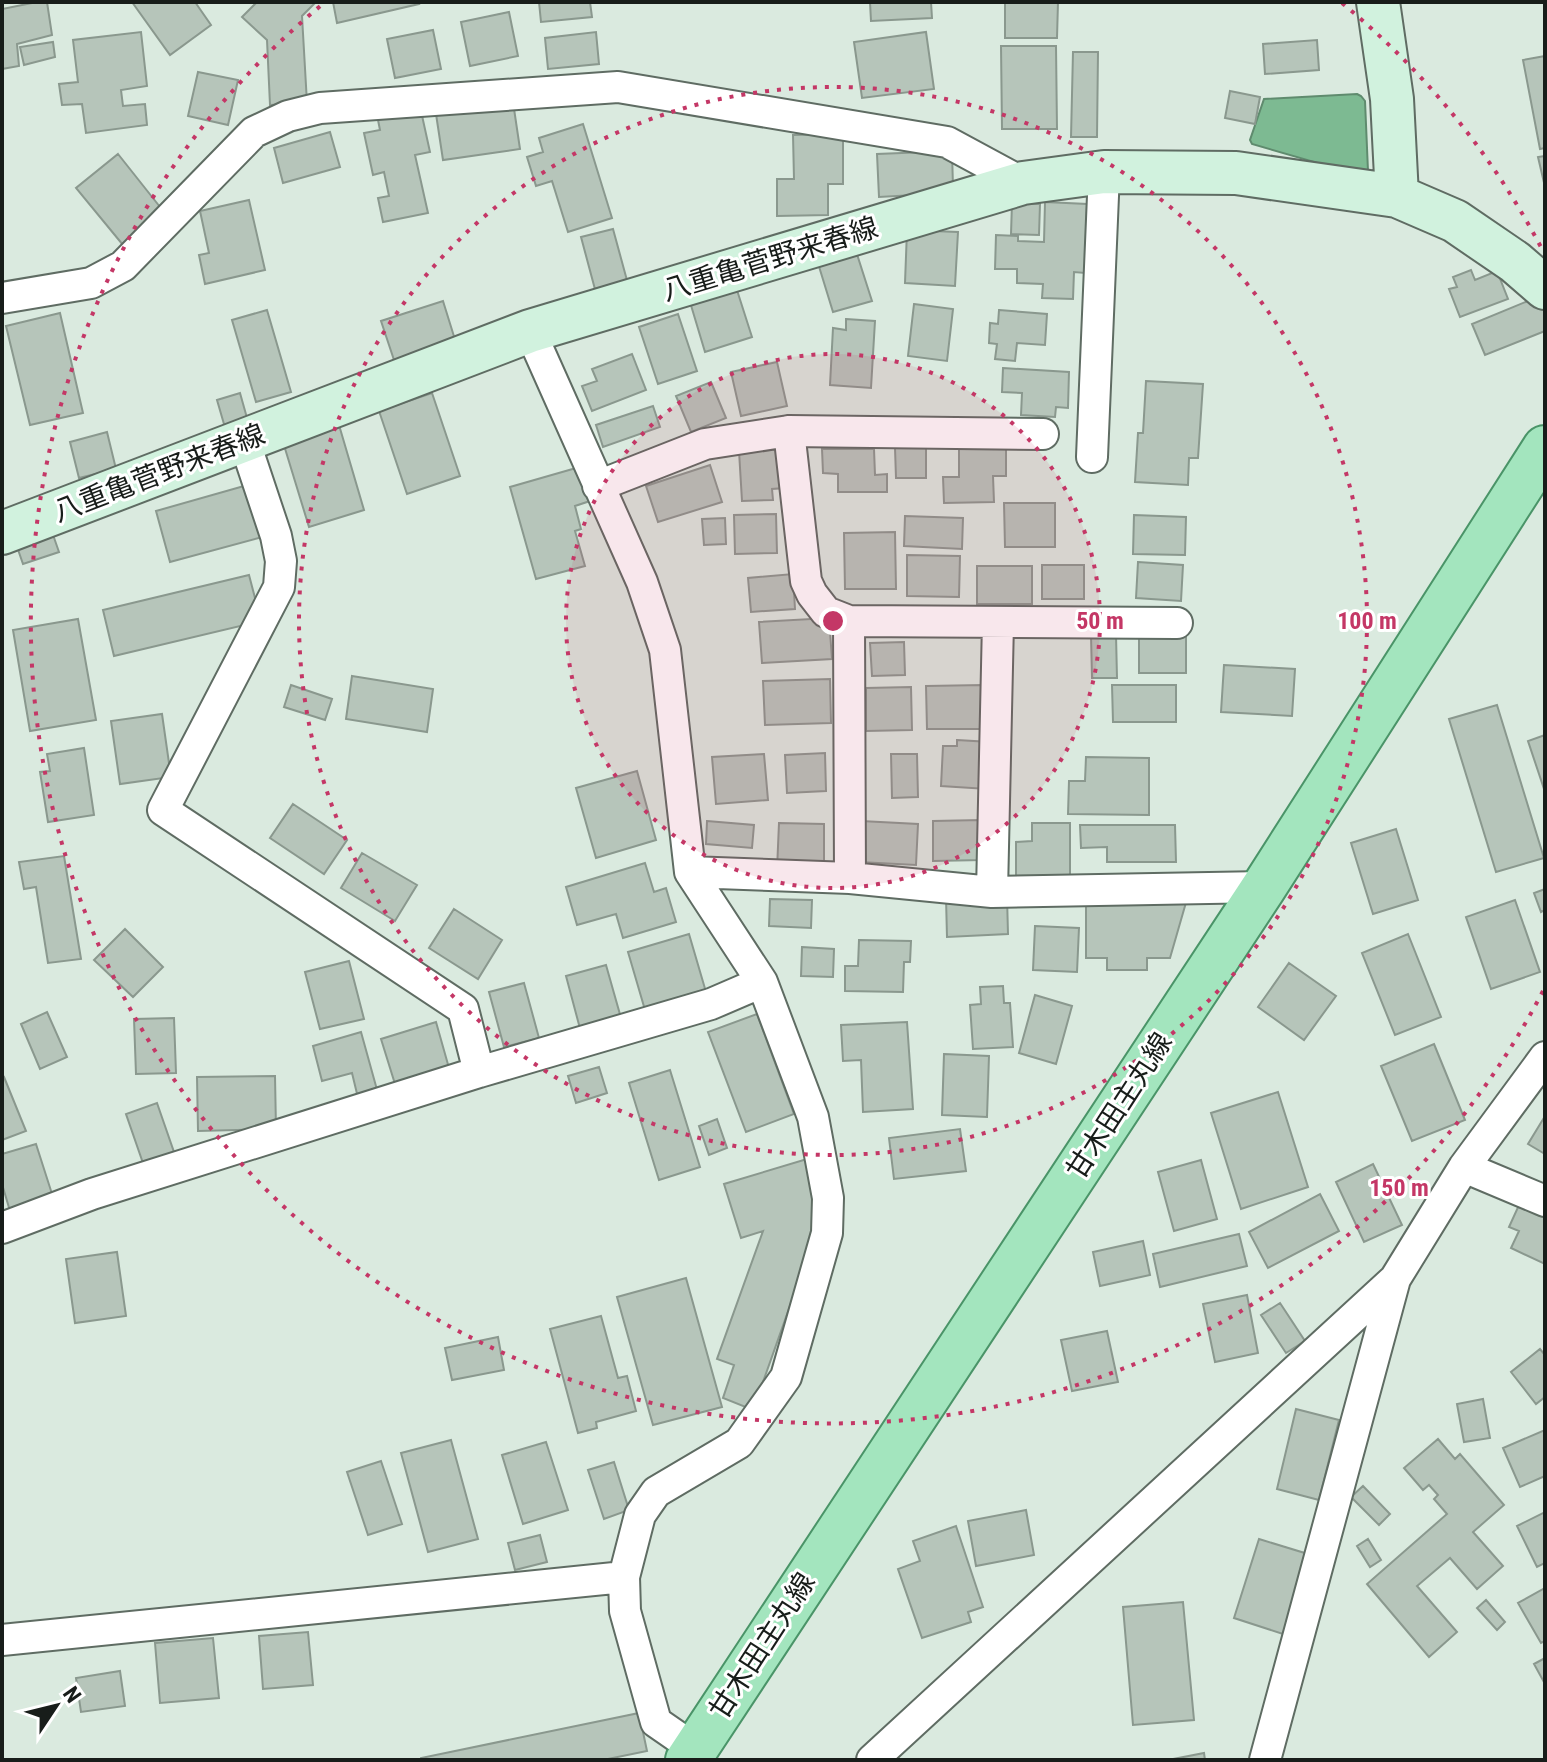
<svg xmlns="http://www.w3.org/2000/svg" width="1547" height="1762" viewBox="0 0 1547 1762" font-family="'Roboto Condensed','Noto Sans JP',sans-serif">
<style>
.water{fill:#7dba92;stroke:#5f8b6e;stroke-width:2}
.building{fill:#b6c5ba;stroke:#8a988e;stroke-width:2}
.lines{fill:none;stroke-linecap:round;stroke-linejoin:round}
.street-casing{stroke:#5f6c63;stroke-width:34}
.secondary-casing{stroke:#5f6c63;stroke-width:46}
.primary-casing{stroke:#4a9468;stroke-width:48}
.street{stroke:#fff;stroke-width:30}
.secondary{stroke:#d1f2de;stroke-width:42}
.primary{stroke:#a3e5be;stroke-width:44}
.ring{fill:none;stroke:#c43766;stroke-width:4;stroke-dasharray:4 8}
.labels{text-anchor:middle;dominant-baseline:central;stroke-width:6;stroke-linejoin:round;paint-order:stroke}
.street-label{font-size:28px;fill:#181d1a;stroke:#fff}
.centre{fill:#c43766;stroke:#fff;stroke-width:4}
.ring-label{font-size:24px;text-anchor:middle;font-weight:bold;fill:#c43766;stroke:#fff;stroke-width:6;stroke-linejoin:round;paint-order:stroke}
</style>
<rect width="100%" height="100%" fill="#daeadf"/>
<path class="water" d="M1357 94 1361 96 1365 101 1368 171 1359 175 1252 144 1250 140 1264 99Z"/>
<path class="building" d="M37 2H47L52 35 17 44 19 66 2 69V9Z
M132 2H195L211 25 170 55Z
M257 2H316L302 16 307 103 270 105 267 40 242 17Z
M333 2H418L419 4 337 23Z
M539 2H590L592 17 541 22Z
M870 2H931L932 18 871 21Z
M1005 2H1058L1057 38H1005Z
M509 12 518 56 470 66 461 22Z
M433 30 441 69 395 78 387 39Z
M141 32 147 86 121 90 123 106 145 104 147 125 86 133 82 104 62 105 59 84 78 82 73 40Z
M596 32 599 64 548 69 545 38Z
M926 32 934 89 862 98 854 42Z
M1317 40 1319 70 1265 74 1263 44Z
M53 42 55 57 24 65 20 47Z
M1001 46H1056L1057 129H1002Z
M1073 52H1098L1097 137H1071Z
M1545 56V148L1540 149 1523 60Z
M198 72 238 80 228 125 188 116Z
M1230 91 1260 97 1255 124 1225 118Z
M513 102 520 149 443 160 436 114Z
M421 111 430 152 415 155 428 213 383 222 378 198 389 196 384 172 373 175 364 133 380 130 378 120Z
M583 124 612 218 568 232 552 181 536 186 527 157 543 152 539 138Z
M330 132 340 167 283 183 274 148Z
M843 134V184H828V215L777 216V179H794L793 135Z
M952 151 953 187 931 188 932 194 879 197 877 154Z
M118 154 164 212 123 245 76 188Z
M1545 156V187L1538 157Z
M249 200 265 270 205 284 199 255 209 253 200 211Z
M1045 202 1087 204 1085 273 1074 272 1073 299 1042 298 1043 284 1017 283V269H995L996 235 1018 236V241L1044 242Z
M1012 203 1040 204 1039 235 1011 234Z
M613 229 628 284 596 293 581 237Z
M907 230 958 232 955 286 905 283Z
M855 248 872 301 833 312 817 260Z
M1471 270 1475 280 1497 271 1508 299 1460 317 1449 289 1457 287 1453 277Z
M736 287 752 337 705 352 690 302Z
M1540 296 1545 309V331L1485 355 1472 324Z
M443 301 457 346 396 366 381 321Z
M914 304 953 309 947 361 908 356Z
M267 310 291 392 256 402 232 320Z
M999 310 1047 314 1045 345 1017 343 1015 361 995 359 997 344 989 343 990 323 998 324Z
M60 313 83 413 30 425 6 326Z
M678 314 697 371 658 384 639 327Z
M846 319 875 321 871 388 830 385 833 328 846 330Z
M632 354 646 390 592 411 582 386 597 381 592 369Z
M777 362 787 406 741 416 731 372Z
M1003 368 1069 372 1068 408 1056 407 1055 417 1021 415 1022 393 1002 392Z
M1146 381 1203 384 1198 458H1189L1188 485 1135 482 1138 433H1143Z
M711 382 726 418 691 432 676 396Z
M240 393 249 425 226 431 217 400Z
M432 393 460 476 407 494 379 411Z
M653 406 660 427 603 447 596 425Z
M339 425 364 510 309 527 283 442Z
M107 432 116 469 79 478 70 442Z
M959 447H1006V476H993L994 502 944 503 943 477H959Z
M895 448H926V478H896Z
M783 449 785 488 772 489 773 500 742 501 739 451Z
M822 449H874L875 475 887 474V492H838V474L823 473Z
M710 465 722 502 658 522 646 486Z
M583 466 593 500 575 506 581 529 575 531 585 566 536 579 510 487Z
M251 484 266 536 170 562 156 511Z
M1004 503H1055V547H1005Z
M776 514 777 553 735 554 734 515Z
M1134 515 1186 517 1185 555 1133 554Z
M905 516 963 518 962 549 904 546Z
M725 518 726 544 704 545 702 519Z
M51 529 59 552 23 564 15 541Z
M895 532 896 589H845L844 533Z
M907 555 960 556 959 597 907 596Z
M1138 562 1183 565 1181 601 1136 598Z
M1042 565H1084V599H1042Z
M977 566H1032V604H977Z
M793 574 795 609 751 612 748 578Z
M249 575 261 621 114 656 103 610Z
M829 618 832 659 762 663 759 622Z
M78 619 96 720 30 731 13 630Z
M1091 635H1116L1117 678H1092Z
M1186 637V673H1139V638Z
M904 642 905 675 872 676 870 643Z
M1224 665 1295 669 1292 716 1221 712Z
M352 676 433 689 427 732 346 719Z
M830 679 831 723 765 725 763 681Z
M291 685 332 699 325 720 284 707Z
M983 685 984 729H927L926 686Z
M1112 685H1176V722H1113Z
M911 687 912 730 866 731V688Z
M1497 705 1544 858 1496 872 1449 719Z
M162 714 171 777 120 784 111 721Z
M1545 735V792L1528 741Z
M957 740 990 742 987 789 941 786 943 746H957Z
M84 748 94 815 48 822 40 772 50 771 47 754Z
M825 753 826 791 787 793 785 755Z
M764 754 768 800 716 804 712 757Z
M891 754H917L918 797 892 798Z
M1086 757 1149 758V815L1068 814 1069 781H1085Z
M637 771 656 840 596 858 576 788Z
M293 804 347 840 324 874 270 838Z
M981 820 982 860 933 861V821Z
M707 821 754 825 752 848 706 844Z
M861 821 918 824 916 865 859 862Z
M779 823 824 824V871L777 870Z
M1032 823H1070V877H1016V842L1032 841Z
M1080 825H1175L1176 862H1107V847L1081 848Z
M1396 829 1418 900 1373 914 1351 843Z
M362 853 417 885 395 921 341 888Z
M64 856 81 959 48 963 36 887 24 889 19 862Z
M645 863 654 892 666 888 676 922 623 938 616 914 577 925 566 887Z
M1545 889V910L1541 912 1534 893Z
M1007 896 1008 934 947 937 946 898Z
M1086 898 1187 899 1170 958H1147V970H1107V958H1086Z
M770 899 812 900 811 928 769 926Z
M1515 900 1540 972 1491 989 1466 917Z
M454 909 502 940 478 979 429 948Z
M1035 926 1079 928 1077 972 1033 970Z
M125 929 163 967 133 997 94 960Z
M689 934 706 992 645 1010 628 952Z
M1408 934 1441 1017 1395 1035 1362 953Z
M859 940 911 941 910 962H904L903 992 845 991V966H858Z
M802 947 834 949 833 977 801 976Z
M349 961 364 1019 320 1029 305 972Z
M1289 963 1336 996 1304 1040 1258 1007Z
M606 965 623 1025 582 1036 566 976Z
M524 983 539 1038 504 1047 489 992Z
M1003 986 1004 1003H1010L1013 1047 973 1049 970 1005 981 1004 980 987Z
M1035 995 1072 1006 1056 1064 1019 1053Z
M47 1012 67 1057 40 1069 21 1024Z
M757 1014 794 1114 746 1132 708 1032Z
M174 1018 176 1073 136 1074 134 1019Z
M436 1022 449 1068 395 1084 381 1039Z
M907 1022 913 1109 863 1112 861 1060 843 1061 841 1025Z
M361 1032 379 1097 359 1102 352 1073 322 1081 313 1046Z
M1434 1044 1465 1120 1412 1141 1381 1066Z
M944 1054 989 1056 987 1117 942 1115Z
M599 1067 607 1093 576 1103 568 1076Z
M670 1070 700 1167 659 1180 629 1083Z
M275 1076 276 1129 198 1131 197 1077Z
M4 1077 26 1131 2 1140V1078Z
M1278 1092 1308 1187 1241 1209 1211 1113Z
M157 1103 175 1155 144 1166 126 1114Z
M1545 1116V1154L1528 1144Z
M717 1119 727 1148 709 1155 699 1126Z
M960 1129 966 1171 894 1179 889 1138Z
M36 1144 53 1197 10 1211 2 1184V1154Z
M807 1159 823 1213 753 1410 723 1398 734 1365 717 1359 763 1231 741 1238 724 1184Z
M1201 1160 1217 1219 1174 1231 1158 1172Z
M1373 1164 1402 1225 1364 1242 1336 1182Z
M1320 1194 1339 1231 1268 1268 1249 1232Z
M1519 1205 1545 1217V1264L1511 1248 1519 1231 1509 1227Z
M1239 1234 1247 1266 1160 1287 1153 1254Z
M1143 1241 1150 1275 1100 1286 1093 1252Z
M117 1252 126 1316 75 1323 66 1259Z
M686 1278 722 1407 653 1425 617 1297Z
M1247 1295 1258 1353 1215 1362 1203 1304Z
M1280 1303 1305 1341 1286 1353 1261 1315Z
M601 1316 618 1378 627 1376 636 1411 596 1422 597 1428 578 1433 550 1329Z
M1107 1331 1118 1382 1072 1391 1061 1340Z
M498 1337 504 1370 452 1380 445 1348Z
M1540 1349 1545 1355V1397L1536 1404 1511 1372Z
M1483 1399 1490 1438 1464 1442 1457 1404Z
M1296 1409 1339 1420 1319 1500 1277 1489Z
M1545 1430V1476L1520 1487 1503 1448Z
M1438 1439 1455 1459 1460 1454 1504 1505 1473 1532 1503 1566 1477 1589 1450 1558 1417 1586 1457 1632 1429 1657 1367 1584 1447 1514 1434 1499 1438 1495 1429 1485 1423 1490 1404 1468Z
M451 1440 478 1539 428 1552 401 1453Z
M546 1442 568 1510 523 1524 502 1455Z
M381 1461 402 1524 368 1535 347 1472Z
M614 1462 629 1510 604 1519 588 1470Z
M1363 1486 1390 1514 1379 1525 1351 1497Z
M1026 1510 1034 1555 976 1566 968 1521Z
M1545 1512V1563L1537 1567 1517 1526Z
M956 1526 983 1607 968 1612 971 1622 922 1638 898 1569 920 1561 913 1541Z
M540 1535 547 1562 515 1570 508 1543Z
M1259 1539 1308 1554 1283 1634 1234 1618Z
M1368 1539 1381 1560 1370 1567 1357 1546Z
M1545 1588V1641L1541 1643 1518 1603Z
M1486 1600 1505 1622 1497 1630 1477 1608Z
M1183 1602 1194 1720 1133 1725 1123 1607Z
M308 1632 313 1685 263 1689 259 1636Z
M213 1638 219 1698 160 1703 155 1643Z
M1545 1658V1684L1534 1664Z
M120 1671 125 1706 81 1712 76 1678Z
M639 1713 647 1751 603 1760H421V1758Z
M1204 1753 1205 1760H1168Z"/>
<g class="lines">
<g class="street-casing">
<path id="street" d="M2 298 91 283 123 266 254 132 288 116 320 108 618 87 947 142 1023 183
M530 331 642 582 665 650 690 872 762 982 813 1117 828 1198 827 1233 786 1377 739 1443 656 1492 640 1515 624 1577 625 1611 656 1722 695 1749
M789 431 806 581 812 594 826 612 849 621 1177 623
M244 440 276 536 281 561 279 587 163 810 463 1009 479 1072 711 1004 762 982
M1092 457 1104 172
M598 486 705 444 789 431 1043 434
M849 621 850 878
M690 872 850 878 992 892 1264 887
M992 892 998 622
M1464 1167 1545 1201
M2 1228 92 1194 479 1072
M2 1640 624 1577
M872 1760 1395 1279
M1265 1760 1395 1279 1464 1167 1545 1057"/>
</g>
<g class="secondary-casing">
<path id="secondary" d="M1378 2 1392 99 1397 196
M2 533 530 331 1023 183 1104 172 1236 173 1397 196 1455 221 1515 262 1545 288"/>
</g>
<g class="primary-casing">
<path id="primary" d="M688 1760 1264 887 1545 448"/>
</g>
<use href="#street" class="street"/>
<use href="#secondary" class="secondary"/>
<use href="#primary" class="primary"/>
</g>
<circle cx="833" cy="621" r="267" fill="#c43766" fill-opacity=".12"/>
<g class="ring">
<circle cx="833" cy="621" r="267"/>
<circle cx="833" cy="621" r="534"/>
<path d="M1543 991A801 801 0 1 1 324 3M1342 3A801 801 0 0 1 1543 251"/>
</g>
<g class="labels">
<g class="street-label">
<text transform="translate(770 259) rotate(-17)">八重亀菅野来春線</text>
<text transform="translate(159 473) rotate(-21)">八重亀菅野来春線</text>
<text transform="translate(1119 1106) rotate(-57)">甘木田主丸線</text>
<text transform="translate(762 1646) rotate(-57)">甘木田主丸線</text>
</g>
</g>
<circle cx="833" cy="621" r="12" class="centre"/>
<g class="ring-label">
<text x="1100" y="629">50 m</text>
<text x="1367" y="629">100 m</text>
<text x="1399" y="1196">150 m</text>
</g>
<rect width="1547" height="1762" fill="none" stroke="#181d1a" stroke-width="8"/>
<g transform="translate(56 1706) rotate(55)" stroke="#ffffff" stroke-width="6" paint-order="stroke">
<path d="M0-6L14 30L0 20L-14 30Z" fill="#181d1a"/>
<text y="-12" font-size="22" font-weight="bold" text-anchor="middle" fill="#181d1a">N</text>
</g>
</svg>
